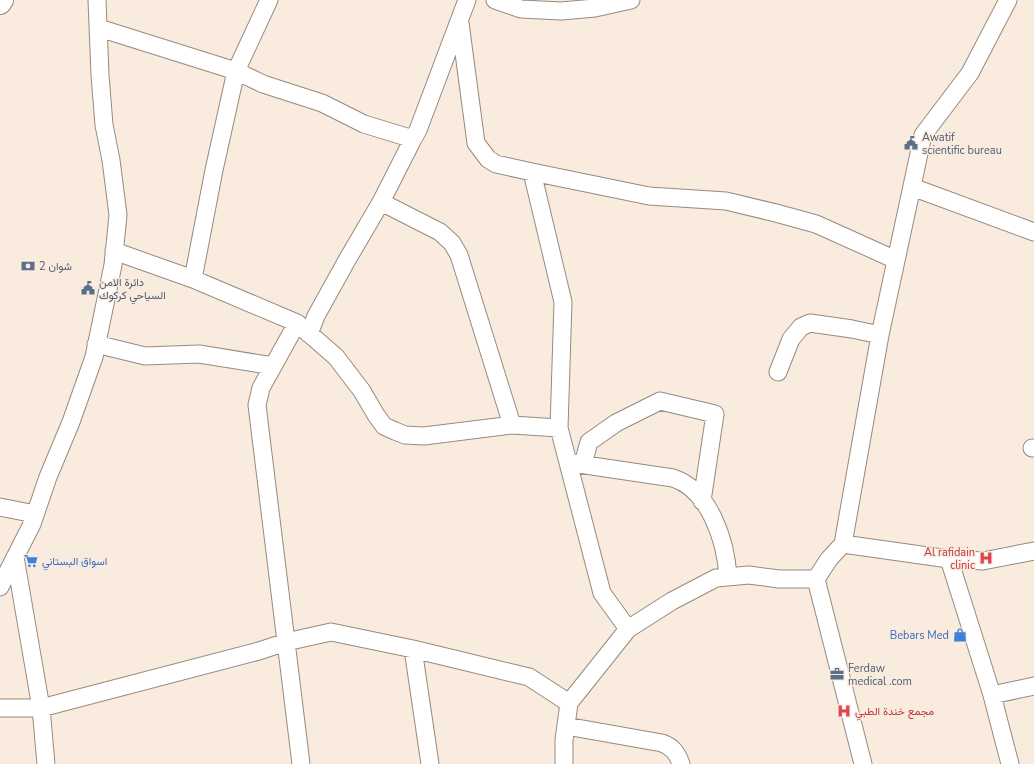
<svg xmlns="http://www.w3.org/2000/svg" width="1034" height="764" viewBox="0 0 1034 764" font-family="'Nunito Sans',Vazirmatn,sans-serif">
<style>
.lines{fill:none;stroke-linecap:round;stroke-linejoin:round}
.minor-casing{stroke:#978a7e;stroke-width:19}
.secondary-casing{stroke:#978a7e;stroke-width:24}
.minor{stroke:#fff;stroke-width:17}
.secondary{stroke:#fff;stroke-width:22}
.labels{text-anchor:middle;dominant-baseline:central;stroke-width:3;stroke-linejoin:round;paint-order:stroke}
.service-label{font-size:11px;fill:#4e5e75;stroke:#f9ebde;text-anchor:start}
.health-label{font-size:11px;fill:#be3a42;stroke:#f9ebde;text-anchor:end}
.shop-label{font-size:11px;fill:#366cbe;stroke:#f9ebde;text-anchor:start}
</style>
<rect width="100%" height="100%" fill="#f9ebde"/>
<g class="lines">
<g class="minor-casing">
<path id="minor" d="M495 0 521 9 561 11 595 8 631 0
M460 23 476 143 488 159 496 164 532 172 563 302 559 428
M99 28 236 71 263 84 322 103 364 124 413 139 418 130 467 0
M532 172 649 196 726 201 776 213 816 224 896 260
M912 187 1034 232
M381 202 440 232 452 243 459 255 512 425
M114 251 193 279 297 323 336 357 362 391 376 415 384 426 395 431 405 435 424 436 512 425 559 428 602 593 628 629
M193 279 214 170 236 71 269 0
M297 323 261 388 257 405 301 764
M309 334 316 316 347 260 381 202 413 139
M96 344 145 356 199 354 273 366
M778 372 791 339 801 327 810 323 852 329 880 335
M1032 448H1034
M572 463 673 478C710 490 726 542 728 577
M583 464 589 442 616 423 660 401 715 414 702 501
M0 507 35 514
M843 544 880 335 923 135 970 73 1008 0
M15 557 41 708 46 764
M949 559 992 695 1010 764
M816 579 863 764
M0 587 32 524 48 477 71 422 94 357 113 265 118 215 111 160 104 125 100 75 97 0
M413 649 430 764
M992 695 1034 686
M0 708H41L259 651 286 642 331 632 413 649 529 677 569 703
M566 726 662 743C673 747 677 753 681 764
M564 764V740L569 703 628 629 672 601 716 578 749 575 779 579H816L829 559 843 544 949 559 983 561 1034 551"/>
</g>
<g class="secondary-casing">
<path id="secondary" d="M0 3 2 0"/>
</g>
<use href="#minor" class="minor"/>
<use href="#secondary" class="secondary"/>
</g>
<defs>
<g id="civic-bare" transform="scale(1.08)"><path d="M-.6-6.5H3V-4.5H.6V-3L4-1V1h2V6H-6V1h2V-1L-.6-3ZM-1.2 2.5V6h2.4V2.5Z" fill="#5c6f8a" stroke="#f9ebde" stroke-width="2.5" paint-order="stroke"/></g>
<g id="bank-bare" transform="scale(1.08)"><path d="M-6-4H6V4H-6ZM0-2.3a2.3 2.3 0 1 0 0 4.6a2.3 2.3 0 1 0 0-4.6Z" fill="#5c6f8a" stroke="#f9ebde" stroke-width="2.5" paint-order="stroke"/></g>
<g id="hospital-bare" transform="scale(1.08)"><path d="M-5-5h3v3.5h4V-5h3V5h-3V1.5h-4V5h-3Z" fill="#e0444e" stroke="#f9ebde" stroke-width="2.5" paint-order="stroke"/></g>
<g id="supermarket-bare" transform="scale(1.08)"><path d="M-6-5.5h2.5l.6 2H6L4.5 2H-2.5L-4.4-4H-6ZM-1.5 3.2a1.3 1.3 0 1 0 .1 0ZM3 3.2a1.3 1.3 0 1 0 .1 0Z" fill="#3f7fe0" stroke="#f9ebde" stroke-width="2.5" paint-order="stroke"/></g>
<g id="shop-bare" transform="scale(1.08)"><path d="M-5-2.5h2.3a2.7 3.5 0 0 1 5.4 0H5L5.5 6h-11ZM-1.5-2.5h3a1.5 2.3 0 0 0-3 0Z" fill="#3f7fe0" stroke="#f9ebde" stroke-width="2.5" paint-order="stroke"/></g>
<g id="office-bare" transform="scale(1.08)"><path d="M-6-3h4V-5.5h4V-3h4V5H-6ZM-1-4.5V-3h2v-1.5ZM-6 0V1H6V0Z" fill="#5c6f8a" stroke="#f9ebde" stroke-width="2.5" paint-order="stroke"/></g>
</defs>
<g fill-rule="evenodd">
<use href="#civic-bare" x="911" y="143"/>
<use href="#bank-bare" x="28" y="266"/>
<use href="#civic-bare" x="88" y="288"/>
<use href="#hospital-bare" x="986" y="558"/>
<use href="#supermarket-bare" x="31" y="561"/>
<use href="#shop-bare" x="960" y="635"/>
<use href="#office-bare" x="837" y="674"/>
<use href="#hospital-bare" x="844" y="711"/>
</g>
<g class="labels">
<g class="service-label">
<text x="922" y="137">Awatif<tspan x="922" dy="13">scientific bureau</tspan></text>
<text x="39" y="266">شوان 2</text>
<text x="99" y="282">دائرة الامن<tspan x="99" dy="13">السياحي كركوك</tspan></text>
<text x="848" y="668">Ferdaw<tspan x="848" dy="13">medical .com</tspan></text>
</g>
<g class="health-label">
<text x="975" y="552">Al rafidain<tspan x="975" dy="13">clinic</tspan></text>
<text x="855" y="711" text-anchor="start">مجمع خندة الطبي</text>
</g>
<g class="shop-label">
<text x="42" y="561">اسواق البستاني</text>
<text x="949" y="635" text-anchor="end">Bebars Med</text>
</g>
</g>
</svg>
